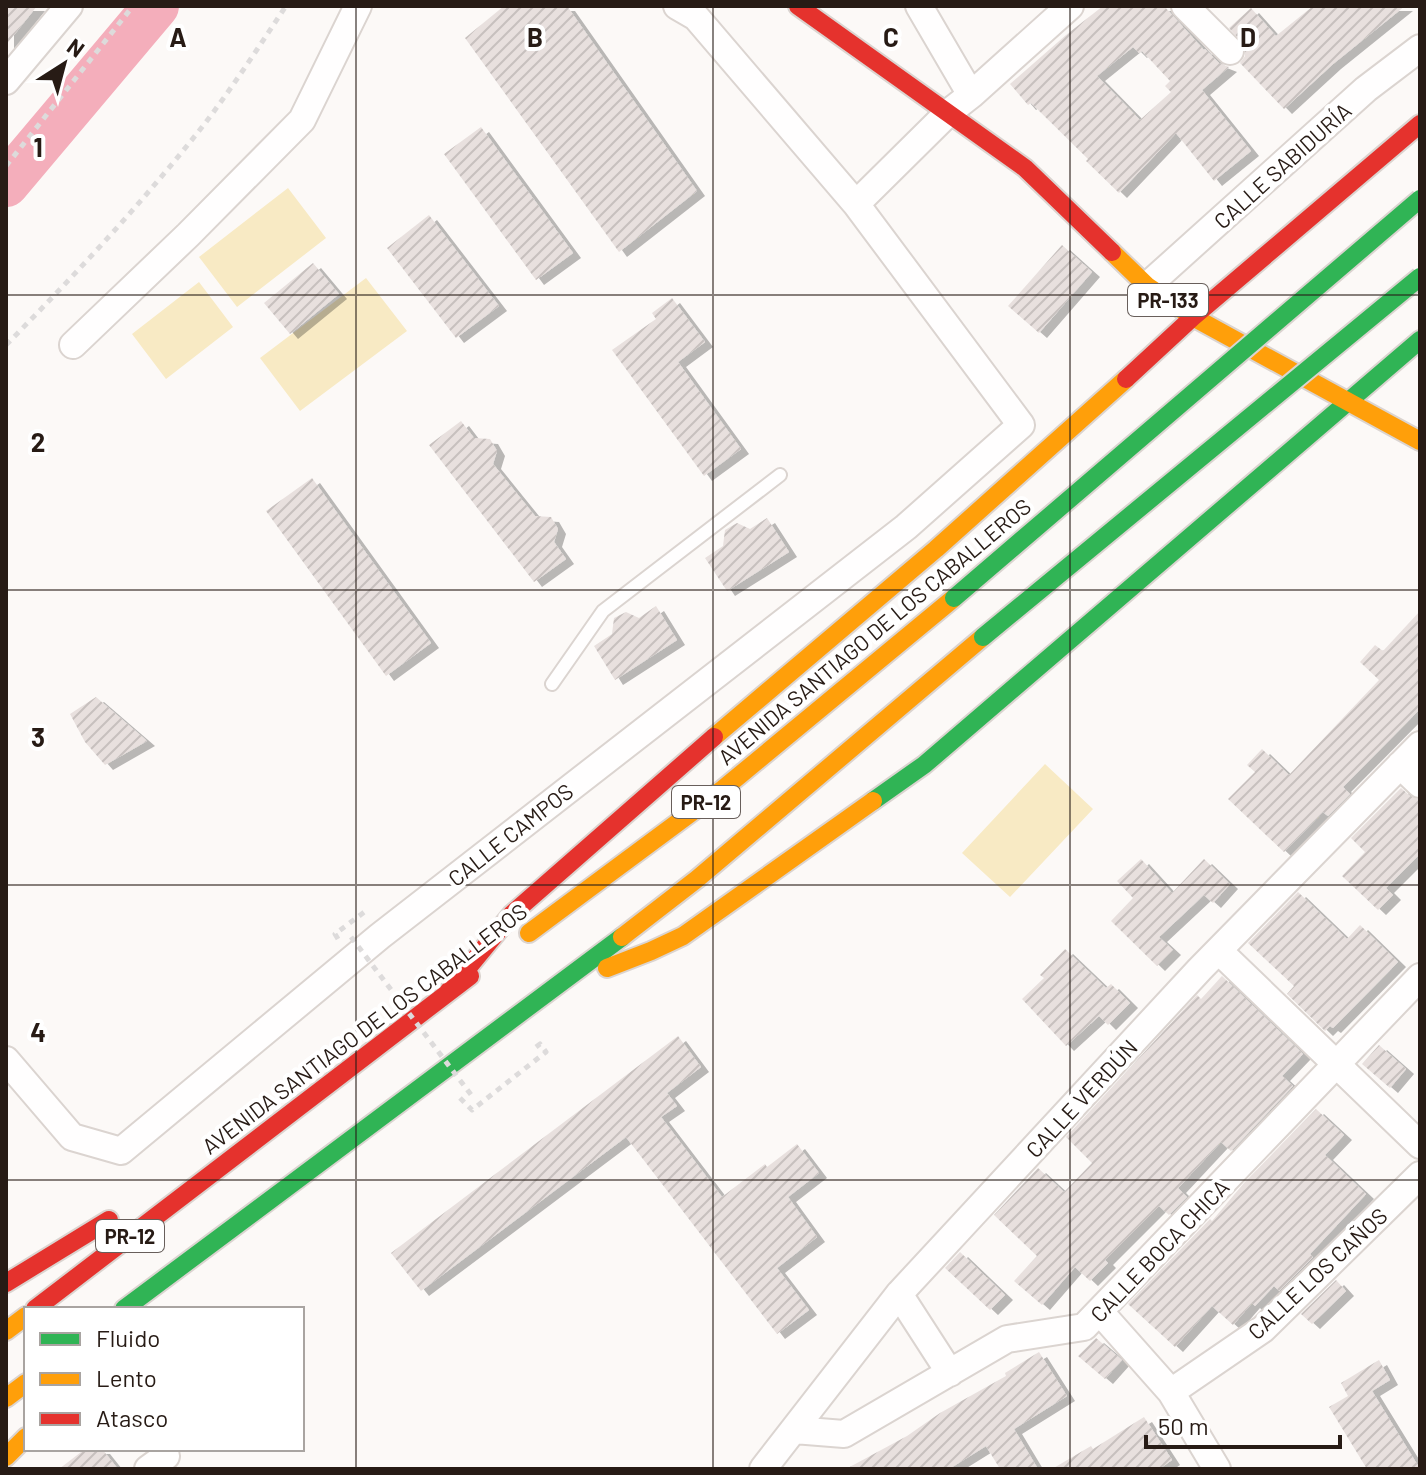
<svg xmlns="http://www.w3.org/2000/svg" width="1426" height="1475" viewBox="0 0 1426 1475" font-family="Barlow,sans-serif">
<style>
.pitch{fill:#f8eac4}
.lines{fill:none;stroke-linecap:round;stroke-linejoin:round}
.river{stroke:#f4aebb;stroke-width:46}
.building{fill:url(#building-hatch);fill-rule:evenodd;filter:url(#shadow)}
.lane-casing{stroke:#dbd4d0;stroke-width:16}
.street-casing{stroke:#dbd4d0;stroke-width:30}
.fast-casing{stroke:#dbd4d0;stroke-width:22}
.slow-casing{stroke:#dbd4d0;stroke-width:22}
.jam-casing{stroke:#dbd4d0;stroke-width:22}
.path{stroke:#dddbdb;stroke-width:5;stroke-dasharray:6 6;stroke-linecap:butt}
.lane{stroke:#fffefe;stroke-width:12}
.street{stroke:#fffefe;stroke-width:26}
.fast{stroke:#30b455;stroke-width:18}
.slow{stroke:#ff9f0a;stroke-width:18}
.jam{stroke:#e5322d;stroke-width:18}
.fast-bridge-casing{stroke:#dbd4d0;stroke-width:22;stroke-linecap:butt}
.path-bridge{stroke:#dddbdb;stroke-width:5;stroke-dasharray:6 6;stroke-linecap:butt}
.fast-bridge{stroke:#30b455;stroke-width:18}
.grid{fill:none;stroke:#271b15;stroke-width:2;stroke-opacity:0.55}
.labels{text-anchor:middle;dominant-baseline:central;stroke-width:8;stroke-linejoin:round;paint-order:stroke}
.shield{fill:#fff;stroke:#685f5b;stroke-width:2}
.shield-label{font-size:20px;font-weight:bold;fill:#271b15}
.street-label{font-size:22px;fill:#271b15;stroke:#fff}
.grid-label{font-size:26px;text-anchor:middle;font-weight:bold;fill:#271b15;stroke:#fff;stroke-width:8;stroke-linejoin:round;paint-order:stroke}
</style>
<defs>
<pattern id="building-hatch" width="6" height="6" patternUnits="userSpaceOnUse" patternTransform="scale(2)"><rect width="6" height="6" fill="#e8e0de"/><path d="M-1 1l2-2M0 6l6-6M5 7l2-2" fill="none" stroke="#c7c0be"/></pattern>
<filter id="shadow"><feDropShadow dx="8" dy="5" stdDeviation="0" flood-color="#0004"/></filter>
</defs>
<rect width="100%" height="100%" fill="#fcf9f7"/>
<path class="pitch" d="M288 188 326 238 237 307 199 257Z
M366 278 407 331 300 411 260 358Z
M199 282 233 327 166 379 132 334Z
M1045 764 1093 809 1010 897 962 853Z"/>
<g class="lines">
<path class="river" d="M6 184 156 6"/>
</g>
<path class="building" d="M6 6H37L6 45Z
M504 6H567L697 191 619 252 465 38Z
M1103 6H1164L1204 50 1205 49 1219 63 1229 67 1202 90 1251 151 1214 181 1176 133 1119 193 1086 161 1088 159 1031 103 1028 105 1010 84 1066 35ZM1133 47 1139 53 1142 51 1170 81 1165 86 1171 92 1140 120 1097 76Z
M1313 6H1405L1333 64 1284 109 1240 63 1245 56V46L1229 28 1251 8 1276 36Z
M481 127 573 253 536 280 444 154Z
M429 215 499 306 456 338 387 248Z
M1062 245 1092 272 1039 333 1008 306Z
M313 263 339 294 290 334 264 303Z
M672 298 705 342 678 362 741 449 704 476 612 350 656 319 652 313Z
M461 421 474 438 490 439 497 451 493 464 535 516 551 517 558 529 554 542 566 559 534 582 429 445Z
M312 478 431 643 386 676 266 511Z
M767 518 789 552 727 591 705 558 723 546 725 530 737 523 750 529Z
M656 606 677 640 615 680 594 646 612 634 614 618 626 612 639 618Z
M1420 611V709L1343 787 1350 794 1328 816 1323 812 1284 852 1228 799 1255 772 1247 765 1262 749 1289 775 1379 680 1360 662 1375 645 1383 651Z
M96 697 147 741 105 765 85 742 70 714Z
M1401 788 1410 796 1420 800V854L1386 888 1393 895 1378 910 1342 876 1365 852 1351 838Z
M1141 859 1172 893 1204 859 1230 884 1213 903 1204 895 1159 937 1173 950 1157 966 1111 921 1133 898 1117 881Z
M1298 892 1347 939 1360 925 1398 962 1333 1028 1330 1026 1325 1031 1287 994 1294 986 1248 943Z
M1065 949 1106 988 1111 984 1130 1003 1108 1025 1099 1016 1066 1046 1022 999 1044 978 1040 975Z
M1222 976 1303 1054 1282 1076 1293 1086 1231 1151 1221 1142 1178 1188 1187 1197 1169 1215 1159 1206 1105 1260 1108 1263 1090 1281 1075 1267 1042 1305 1014 1281 1037 1256 994 1215 1038 1168 1064 1192 1092 1163 1066 1137 1197 995 1201 999Z
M678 1036 701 1067 667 1093 677 1106 661 1117 722 1197 765 1164 767 1167 797 1144 819 1173 788 1197 817 1237 777 1268 809 1310 777 1334 626 1137 421 1291 391 1253Z
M1379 1045 1406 1069 1390 1088 1362 1064Z
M1316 1109 1344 1135 1325 1155 1366 1194 1310 1254 1313 1257 1279 1291 1274 1286 1255 1306 1252 1303 1233 1325 1212 1306 1175 1347 1128 1304 1210 1219 1212 1221 1244 1183Z
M960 1252 1005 1295 990 1310 945 1268Z
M1336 1280 1346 1291 1312 1324 1301 1314Z
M1096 1338 1122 1360 1105 1379 1078 1356Z
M1039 1352 1067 1396 1014 1429 1038 1469H1000L986 1446 949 1469H846L907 1436 940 1413 1006 1376 1005 1373Z
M1379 1360 1390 1380 1372 1391 1420 1469H1367L1329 1407 1348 1396 1341 1383Z
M1144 1417 1172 1460 1159 1469H1052L1091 1446 1093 1449Z
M85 1449H102L118 1469H59Z"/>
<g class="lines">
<g class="lane-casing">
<path id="lane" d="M552 684 603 611 780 475"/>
</g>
<g class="street-casing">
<path id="street" d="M919 6 971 95
M1185 6 1230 51
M6 81 69 6
M856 204 948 113 971 95 1070 6
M1147 286 1366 89 1420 48
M73 345 188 235 302 120 358 6
M1400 765 1420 784
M1219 951 1420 1145
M6 1060 72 1137 121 1151 380 936 906 527 1021 425 856 204 696 17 677 6
M899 1294 950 1373
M1100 1312 1171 1392 1217 1469
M1171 1392 1263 1329 1420 1175
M794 1430 844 1434 1007 1339 1084 1327 1420 977
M148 1469 166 1456
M763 1469 899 1294 1200 969 1420 745"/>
</g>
<g class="fast-casing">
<path id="fast" d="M873 801 924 765 1420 340
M124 1309 622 937"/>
</g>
<g class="slow-casing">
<path id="slow" d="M1112 252 1147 286 1193 317 1420 441
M714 737 936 549 1126 379
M529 933 723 789 954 598
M622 937 697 879 983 637
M607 968 651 951 683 936 873 801
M6 1331 26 1316
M6 1398 26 1383
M6 1457 26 1437"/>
</g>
<g class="jam-casing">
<path id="jam" d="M798 6 1025 168 1112 252
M1126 379 1193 317 1420 124
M448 992 512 914 714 737
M6 1283 109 1220
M35 1309 470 976"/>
</g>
<path class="path" d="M6 166 133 6
M6 345C76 274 144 201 206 122 234 85 260 45 286 6
M338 939 335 934 367 910
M460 1098 472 1110 546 1052 540 1044 536 1047"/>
<use href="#lane" class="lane"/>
<use href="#street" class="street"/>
<use href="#fast" class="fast"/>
<use href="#slow" class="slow"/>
<use href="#jam" class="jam"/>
<g class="fast-bridge-casing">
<path id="fast-bridge" d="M954 598 1420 199
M983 637 1420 277"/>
</g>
<path class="path-bridge" d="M351 937 472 1096"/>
<use href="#fast-bridge" class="fast-bridge"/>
</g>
<path class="grid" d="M356 6V1469M713 6V1469M1070 6V1469M6 295H1420M6 590H1420M6 885H1420M6 1180H1420"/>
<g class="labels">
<g class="shield">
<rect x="1128" y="284" width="80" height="32" rx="6"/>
<rect x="672" y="786" width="68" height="32" rx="6"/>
<rect x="96" y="1220" width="68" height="32" rx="6"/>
</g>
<g class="shield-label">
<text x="1168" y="300">PR-133</text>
<text x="706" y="802">PR-12</text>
<text x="130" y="1236">PR-12</text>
</g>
<g class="street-label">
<text transform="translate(1282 165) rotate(-42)">CALLE SABIDURÍA</text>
<text transform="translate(874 631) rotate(-40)">AVENIDA SANTIAGO DE LOS CABALLEROS</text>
<text transform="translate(510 834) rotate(-38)">CALLE CAMPOS</text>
<text transform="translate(364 1028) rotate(-37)">AVENIDA SANTIAGO DE LOS CABALLEROS</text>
<text transform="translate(1081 1098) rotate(-47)">CALLE VERDÚN</text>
<text transform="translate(1159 1250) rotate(-46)">CALLE BOCA CHICA</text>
<text transform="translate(1317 1273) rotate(-43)">CALLE LOS CAÑOS</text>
</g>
</g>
<g class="grid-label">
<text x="178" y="47">A</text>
<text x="535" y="47">B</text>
<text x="891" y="47">C</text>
<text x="1248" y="47">D</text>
<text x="38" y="157">1</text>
<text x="38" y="452">2</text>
<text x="38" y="747">3</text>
<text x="38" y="1042">4</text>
</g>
<rect width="1426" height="1475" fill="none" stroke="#271b15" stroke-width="16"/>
<rect x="24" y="1307" width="280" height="144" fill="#ffffff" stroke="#a9a4a1" stroke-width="2"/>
<rect x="40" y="1333" width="40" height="12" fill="#30b455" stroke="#a9a4a1" stroke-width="2"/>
<text x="96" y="1347" font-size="24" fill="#271b15">Fluido</text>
<rect x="40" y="1373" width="40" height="12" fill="#ff9f0a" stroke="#a9a4a1" stroke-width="2"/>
<text x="96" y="1387" font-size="24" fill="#271b15">Lento</text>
<rect x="40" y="1413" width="40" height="12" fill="#e5322d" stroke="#a9a4a1" stroke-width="2"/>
<text x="96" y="1427" font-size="24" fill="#271b15">Atasco</text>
<g transform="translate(64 64) rotate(36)" stroke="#ffffff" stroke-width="6" paint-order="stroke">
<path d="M0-6L14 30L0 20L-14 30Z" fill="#271b15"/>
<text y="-12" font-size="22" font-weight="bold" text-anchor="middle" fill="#271b15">N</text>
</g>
<path d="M1146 1435v12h194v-12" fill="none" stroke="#271b15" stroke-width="4"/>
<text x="1158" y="1435" font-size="24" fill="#271b15" stroke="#ffffff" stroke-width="6" paint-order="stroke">50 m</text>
</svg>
